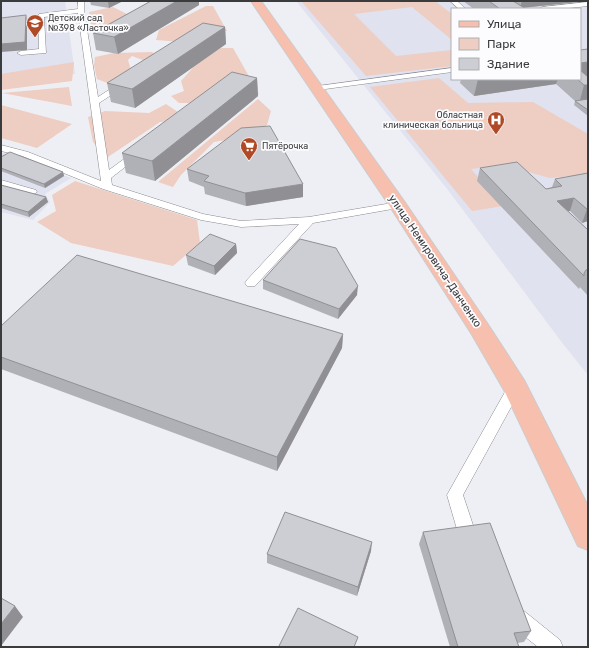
<svg xmlns="http://www.w3.org/2000/svg" width="589" height="648" viewBox="0 0 589 648" font-family="Rubik,sans-serif">
<style>
.built{fill:#e0e2ef;fill-rule:evenodd}
.green{fill:#eecdc2}
.lines{fill:none;stroke-linecap:round;stroke-linejoin:round}
.service-casing{stroke:#888a8e;stroke-width:1}
.primary-casing{stroke:#cccccd;stroke-width:2}
.service{fill:#fff;fill-rule:evenodd}
.primary{fill:#f7bfad;fill-rule:evenodd}
.wall{fill:#b0b1b6}
.shaded-wall{fill:#909094}
.building{fill:#cdced4;stroke:#909094}
.labels{text-anchor:middle;dominant-baseline:central;stroke-width:3.5;stroke-linejoin:round;paint-order:stroke}
.far-poi-label{font-size:9px;fill:#3a3b3d;stroke:#fcfcff;text-anchor:start}
.street-label{font-size:11px;fill:#3a3b3d;stroke:#fcfcff}
</style>
<rect width="100%" height="100%" fill="#eeeff4"/>
<path class="built" d="M1 1H65L75 74 1 83Z
M296 1H588V375L563 344 448 190ZM452 9H580V79H452Z
M1 152 71 178 45 194 50 202 33 220 1 212Z"/>
<path class="green" d="M301 1H435L452 14V40L412 7 354 14 396 56 452 50V66L366 76Z
M206 6H213L227 31 194 35 181 42 156 40 159 30Z
M113 7 127 14 128 25 120 29 92 31 89 12Z
M221 48H233L259 94 222 88 198 103H179L171 96 184 91 181 81 199 61Z
M152 52 159 57 148 62 132 56 128 60 132 73 110 84 97 79 94 65 95 57 114 53Z
M74 62 72 81 1 90V74Z
M439 78 468 103 533 102 588 134V174L550 178 504 165 471 169 503 206 472 211 370 87Z
M69 87 72 106 2 93Z
M258 99 271 111 267 125 249 136 214 142 181 175 173 187 158 182Z
M166 104 181 114 177 120 160 122 108 157 93 142 88 117 105 111 149 113Z
M1 105 72 124 37 148 1 138Z
M75 181 197 220 200 243 173 266 71 243 37 222 56 211 52 195Z"/>
<g class="lines">
<g class="service-casing">
<path id="service" d="M78 1H84V11L98 97 121 82H124L128 84 99 103 109 170 135 151 138 150 143 153 111 178 112 185 203 214 241 221 309 217 398 202 403 205 398 208 313 223 255 286H247L245 283 247 280 299 224 241 227 201 220 103 189 22 156 1 151V145L28 152 101 181 78 13 44 17 46 53 21 55 17 53 21 51 39 49V14L78 9Z
M450 1H457L466 9H459Z
M588 2V6L560 9H539L542 7Z
M452 68V72L318 90 314 88 318 86Z
M1 180 36 190 37 192 32 195 1 186Z
M515 382 520 383 522 387 463 495 479 543 476 549 470 551 464 549 461 543 447 495 510 383Z
M517 608 524 611 560 640 563 647H538L510 625 507 618 510 611Z"/>
</g>
<g class="primary-casing">
<path id="primary" d="M251 1H261L404 201 487 323 524 380 588 506V550L578 546 504 390 471 333 389 205Z"/>
</g>
<use href="#service" class="service"/>
<use href="#primary" class="primary"/>
</g>
<path class="wall" d="M90 1H123L109 8 91 5Z
M151 1H199V5L118 54 96 50 93 33Z
M463 1H587L524 8 526 9H474Z
M225 27 226 44 135 108 111 102 107 83Z
M588 49V116L574 105 575 101 556 84 474 96 460 83 461 79H580Z
M257 78 258 96 155 181 126 173 122 153Z
M1 157 63 172 64 176 45 188 1 171Z
M480 168 546 189 552 187 555 179 588 173V221L582 223 570 211H568L588 230V296L580 287 579 289 477 181Z
M187 169 303 197 246 206 205 194 204 187 189 181Z
M1 185 46 197 48 202 29 217 1 208Z
M236 244 237 253 215 275 188 265 186 255Z
M263 280 357 295 338 319 263 289Z
M1 326 343 334 342 348 277 471 1 369Z
M423 532 531 631 524 642 517 643 519 647H450L419 544Z
M371 551 357 596 267 563V554Z"/>
<path class="shaded-wall" d="M108 1H123L109 8Z
M177 1H199V5L118 54 114 37Z
M522 1H587L520 8Z
M26 15 27 23V50L1 52V44Z
M225 27 226 44 135 108 132 89Z
M588 62V80L580 79V63Z
M257 78 258 96 155 181 152 161Z
M478 79H558L556 84 474 96Z
M584 85H588V102L579 104Z
M63 172 64 176 45 188 44 184Z
M303 184V197L246 206 245 193Z
M46 197 48 202 29 217 28 212Z
M574 198 570 211 553 214 557 201Z
M587 209H588V221L582 223Z
M236 244 237 253 215 275 214 266Z
M358 286 357 295 338 319 339 309Z
M343 334 342 348 277 471V457Z
M372 542 371 551 357 596 358 587Z
M15 606 23 617 1 646V624Z"/>
<path class="building" d="M151 1H177L114 37 93 33Z
M489 1H513L526 9H500Z
M26 15 25 42 1 44V18Z
M203 23 225 27 132 89 107 83Z
M588 49V62L580 63V50Z
M580 70 588 77V85H584L577 79H580Z
M232 72 257 78 152 161 122 153Z
M588 99V110L575 101Z
M270 126 303 184 245 193 204 181 209 176 187 169 241 128Z
M10 152 63 172 44 184 1 168V157Z
M517 162 546 189 562 186 555 179 588 173V209H587L574 198 557 201 588 230V269L586 270 584 273V276L480 168Z
M1 185 46 197 28 212 1 204Z
M210 234 236 244 214 266 186 255Z
M300 239 336 248 358 286 339 309 263 280Z
M77 255 343 334 277 457 1 357V326Z
M285 512 372 542 358 587 267 554Z
M490 523 531 631 514 633 519 647H458L423 532Z
M1 598 15 606 1 624Z
M298 608 358 637 354 647H282L279 646Z"/>
<defs>
<g id="school-pin" transform="scale(0.9)"><path d="M0 17L-7.5 6A9.5 9.5 0 1 1 7.5 6Z" fill="#b04925" stroke="#fcfcff"/><path d="M0-5L7-2L0 1L-7-2ZM-4 1L0 2.5L4 1V4Q0 6-4 4Z" fill="#fff"/></g>
<g id="hospital-pin" transform="scale(0.9)"><path d="M0 17L-7.5 6A9.5 9.5 0 1 1 7.5 6Z" fill="#b04925" stroke="#fcfcff"/><path d="M-5-5h3v3.5h4V-5h3V5h-3V1.5h-4V5h-3Z" fill="#fff"/></g>
<g id="supermarket-pin" transform="scale(0.9)"><path d="M0 17L-7.5 6A9.5 9.5 0 1 1 7.5 6Z" fill="#b04925" stroke="#fcfcff"/><path d="M-6-5.5h2.5l.6 2H6L4.5 2H-2.5L-4.4-4H-6ZM-1.5 3.2a1.3 1.3 0 1 0 .1 0ZM3 3.2a1.3 1.3 0 1 0 .1 0Z" fill="#fff"/></g>
</defs>
<g fill-rule="evenodd">
<use href="#school-pin" x="35" y="23"/>
<use href="#hospital-pin" x="496" y="120"/>
<use href="#supermarket-pin" x="249" y="146"/>
</g>
<g class="labels">
<g class="far-poi-label">
<text x="48" y="18">Детский сад<tspan x="48" dy="10">№398 «Ласточка»</tspan></text>
<text x="483" y="115" text-anchor="end">Областная<tspan x="483" dy="10">клиническая больница</tspan></text>
<text x="262" y="146">Пятёрочка</text>
</g>
<g class="street-label">
<text transform="translate(435 261) rotate(56)">улица Немировича-Данченко</text>
</g>
</g>
<rect width="589" height="648" fill="none" stroke="#3a3b3d" stroke-width="4"/>
<rect x="451" y="8" width="130" height="72" fill="#fcfcff" stroke="#aeafb1"/>
<rect x="459" y="21" width="20" height="6" fill="#f7bfad" stroke="#aeafb1"/>
<text x="487" y="28" font-size="12" fill="#3a3b3d">Улица</text>
<rect x="459" y="38" width="20" height="12" fill="#eecdc2" stroke="#aeafb1"/>
<text x="487" y="48" font-size="12" fill="#3a3b3d">Парк</text>
<rect x="459" y="58" width="20" height="12" fill="#cdced4" stroke="#aeafb1"/>
<text x="487" y="68" font-size="12" fill="#3a3b3d">Здание</text>
</svg>
